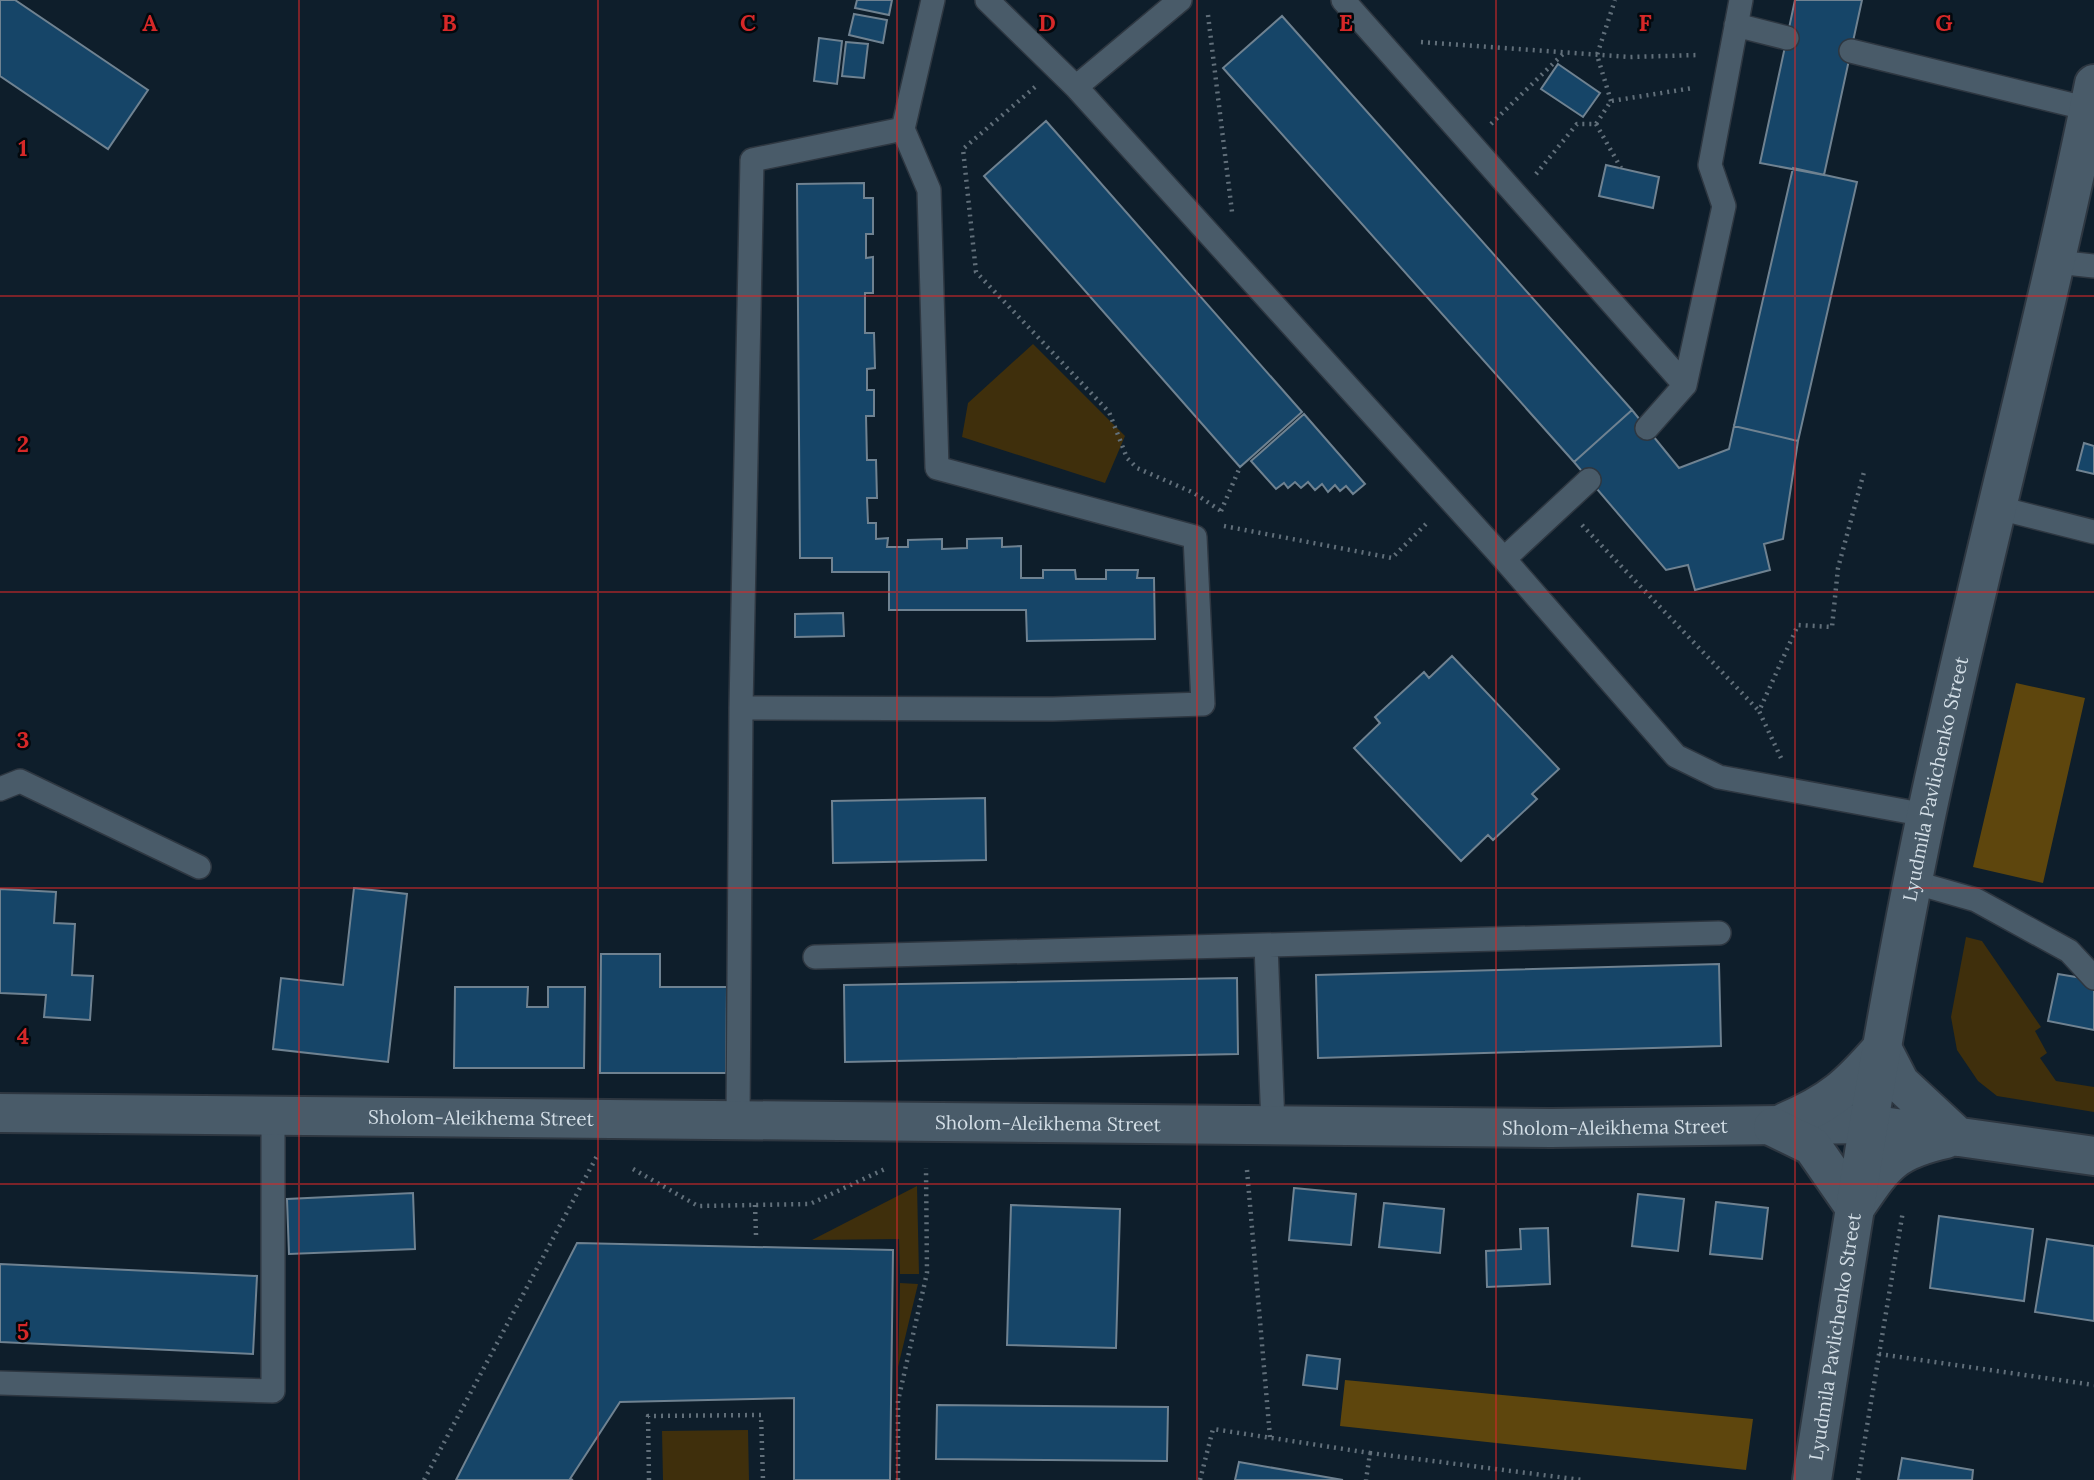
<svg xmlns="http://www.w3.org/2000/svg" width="2094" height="1480" viewBox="0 0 2094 1480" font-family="Lora,serif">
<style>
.green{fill:#3f2f0c}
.forest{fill:#5e460d}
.building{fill:#164568;stroke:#6f8291;stroke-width:2}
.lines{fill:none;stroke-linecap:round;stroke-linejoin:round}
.lane-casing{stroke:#2e3741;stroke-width:26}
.street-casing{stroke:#2e3741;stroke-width:42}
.secondary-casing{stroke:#2e3741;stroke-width:42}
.path{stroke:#616f7a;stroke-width:4.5;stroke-dasharray:2 5;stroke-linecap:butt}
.lane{stroke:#495b69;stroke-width:23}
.street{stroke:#495b69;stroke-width:38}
.secondary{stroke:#495b69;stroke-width:38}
.grid{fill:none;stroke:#d62828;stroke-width:2;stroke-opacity:0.55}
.labels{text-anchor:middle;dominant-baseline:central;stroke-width:5;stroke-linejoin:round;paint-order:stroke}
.street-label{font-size:19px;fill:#d3dee6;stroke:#03080d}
.grid-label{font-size:23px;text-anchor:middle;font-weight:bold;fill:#d62828;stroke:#03080d;stroke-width:5;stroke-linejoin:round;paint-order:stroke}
</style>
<rect width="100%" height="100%" fill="#0e1e2b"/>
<path class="green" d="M1033 344 1125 436 1105 483 962 437 968 403Z
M1966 937 1982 941 2041 1027 2035 1031 2047 1053 2040 1058 2056 1081 2094 1087V1112L1997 1096 1978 1081 1957 1050 1951 1017Z
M917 1186 919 1274H900L899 1239 812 1240Z
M900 1283 918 1284 898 1367Z
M748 1430 749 1480H663L662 1431Z"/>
<path class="forest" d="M2016 683 2085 698 2043 883 1973 867Z
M1345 1380 1753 1419 1746 1470 1340 1426Z"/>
<path class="building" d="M0 0H15L148 90 108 149 0 76Z
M857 0H892L889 15 855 8Z
M1795 0H1862L1824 175 1760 163Z
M854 14 887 20 883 43 849 35Z
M1282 16 1632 410 1574 462 1223 68Z
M819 38 842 41 837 84 814 81Z
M846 42 868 44 864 78 842 76Z
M1558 64 1600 93 1583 117 1541 89Z
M1046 121 1302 412 1240 467 984 176Z
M1606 165 1659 177 1653 208 1599 196Z
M1793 168 1857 182 1798 441 1734 426Z
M864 183V198H873V234H866V258L873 257V293H865V333H874L875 368 867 369V390H874V416H866L867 460H876L877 498H867L868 523H876V539L888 538 887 547H908V540L942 539V549L967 548V539L1002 538V547L1021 546V578H1043V570H1075L1076 579H1106V570H1138L1137 578H1154L1155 639 1027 641 1026 610H889V572H832V558H800L797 184Z
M1632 410 1679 468 1729 449 1734 426 1798 441 1783 539 1764 544 1770 570 1695 590 1688 565 1666 570 1574 462Z
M1304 414 1365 484 1353 494 1346 486 1340 491 1335 485 1328 492 1322 484 1315 490 1308 482 1301 488 1295 482 1288 488 1284 483 1276 489 1251 461Z
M2084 443 2094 446V474L2077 470Z
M843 613 844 636 795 637V614Z
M1452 656 1559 769 1532 794 1537 799 1493 840 1488 835 1461 861 1354 748 1380 723 1375 717 1424 672 1429 678Z
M985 798 986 860 833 863 832 801Z
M354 888 407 894 388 1062 273 1049 281 978 343 985Z
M0 889 56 892 54 923 75 924 72 975 93 976 90 1020 44 1017 46 995 0 993Z
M601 954H660V987H727L726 1073H600Z
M1719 964 1721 1046 1318 1058 1316 975Z
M2058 974 2094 980V1030L2048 1021Z
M1237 978 1238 1054 845 1062 844 985Z
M455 987H528L527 1007H548V987H585L584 1068H454Z
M1294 1188 1356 1194 1351 1245 1289 1240Z
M413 1193 415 1249 289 1254 287 1199Z
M1638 1194 1684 1199 1678 1251 1632 1246Z
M1716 1202 1768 1208 1762 1259 1710 1254Z
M1384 1203 1444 1209 1440 1253 1379 1247Z
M1011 1205 1120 1209 1116 1348 1007 1345Z
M1939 1216 2033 1229 2024 1301 1930 1288Z
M1548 1228 1550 1284 1487 1287 1486 1251 1521 1249 1520 1229Z
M2047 1239 2094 1246V1321L2035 1312Z
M577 1243 893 1250 890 1480H794V1398L620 1402 570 1479 573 1480H456Z
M0 1264 257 1276 253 1354 0 1342Z
M1307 1355 1340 1359 1337 1389 1303 1385Z
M937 1405 1168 1407 1167 1461 936 1459Z
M1902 1458 1973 1470 1972 1480H1898Z
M1239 1462 1343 1480H1235Z"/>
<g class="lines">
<g class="lane-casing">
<path id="lane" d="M987 0 1076 87
M1180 0 1076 87 1504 559 1676 756 1719 777 1926 815
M1343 0 1685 385
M1736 25 1787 38
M1851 51 2089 109
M903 129 929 190 937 468 1195 537 1203 704 1053 709 741 708 752 160 903 129 933 0
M2056 262 2094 266
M1647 428 1685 385 1724 206 1710 165 1741 0
M1995 507 2094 532
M1504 559 1589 480
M0 789 20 781 199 867
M1913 882 1976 900 2069 951 2094 978
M1266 945 1273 1125
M815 957 1719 933
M738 1120 741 708
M0 1383 273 1391V1118"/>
</g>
<g class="street-casing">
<path id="street" d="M1882 1048 1900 1083 1958 1137
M1868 1124 2094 1156
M1855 1208C1885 1164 1892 1151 1946 1139"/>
</g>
<g class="secondary-casing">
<g id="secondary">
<path id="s1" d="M0 1113 1551 1128 1868 1124"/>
<path d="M1785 1122C1832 1102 1849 1086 1882 1048"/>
<path d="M1773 1127 1812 1146 1855 1208"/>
<path id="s2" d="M1812 1480C1847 1258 1880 1036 1926 816 1978 571 2044 329 2094 84"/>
</g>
</g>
<path class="path" d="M1208 15 1232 212
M1421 42 1630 57 1699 55
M1035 87 963 149 976 272 1109 412 1127 458 1137 468 1194 493 1221 511
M1611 101 1597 55 1615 0
M1491 124 1565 52
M1596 124 1621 168
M1536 174 1577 124H1596L1611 101 1693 88
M1221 511 1240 467
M1582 525 1759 711
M1224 526 1392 558 1428 522
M1781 758 1759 711 1798 625 1832 627 1838 568 1864 472
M633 1169 698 1206 810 1204 887 1168
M1247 1170 1270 1437
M755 1205 756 1235
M1879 1354 2094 1385
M1370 1453 1582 1480
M424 1480 597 1156
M649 1480 648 1416 761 1415 763 1480
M898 1480V1401L927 1273 926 1168
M1200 1480 1213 1429 1370 1453 1366 1480
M1858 1480 1903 1211"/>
<use href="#lane" class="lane"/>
<use href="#street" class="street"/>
<use href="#secondary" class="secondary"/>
</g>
<path class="grid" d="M299 0V1480M598 0V1480M897 0V1480M1197 0V1480M1496 0V1480M1795 0V1480M0 296H2094M0 592H2094M0 888H2094M0 1184H2094"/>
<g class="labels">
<g class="street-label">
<text stroke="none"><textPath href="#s2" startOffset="712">Lyudmila Pavlichenko Street</textPath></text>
<text stroke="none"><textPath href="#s1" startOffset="481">Sholom-Aleikhema Street</textPath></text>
<text stroke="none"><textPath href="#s1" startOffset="1048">Sholom-Aleikhema Street</textPath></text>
<text stroke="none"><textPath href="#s1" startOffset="1615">Sholom-Aleikhema Street</textPath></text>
<text stroke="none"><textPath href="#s2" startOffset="145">Lyudmila Pavlichenko Street</textPath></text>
</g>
</g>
<g class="grid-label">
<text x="150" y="31">A</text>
<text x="449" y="31">B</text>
<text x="748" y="31">C</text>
<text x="1047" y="31">D</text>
<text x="1346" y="31">E</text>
<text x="1645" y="31">F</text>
<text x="1944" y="31">G</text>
<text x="23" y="156">1</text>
<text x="23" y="452">2</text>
<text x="23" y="748">3</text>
<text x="23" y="1044">4</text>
<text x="23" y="1340">5</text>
</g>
</svg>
